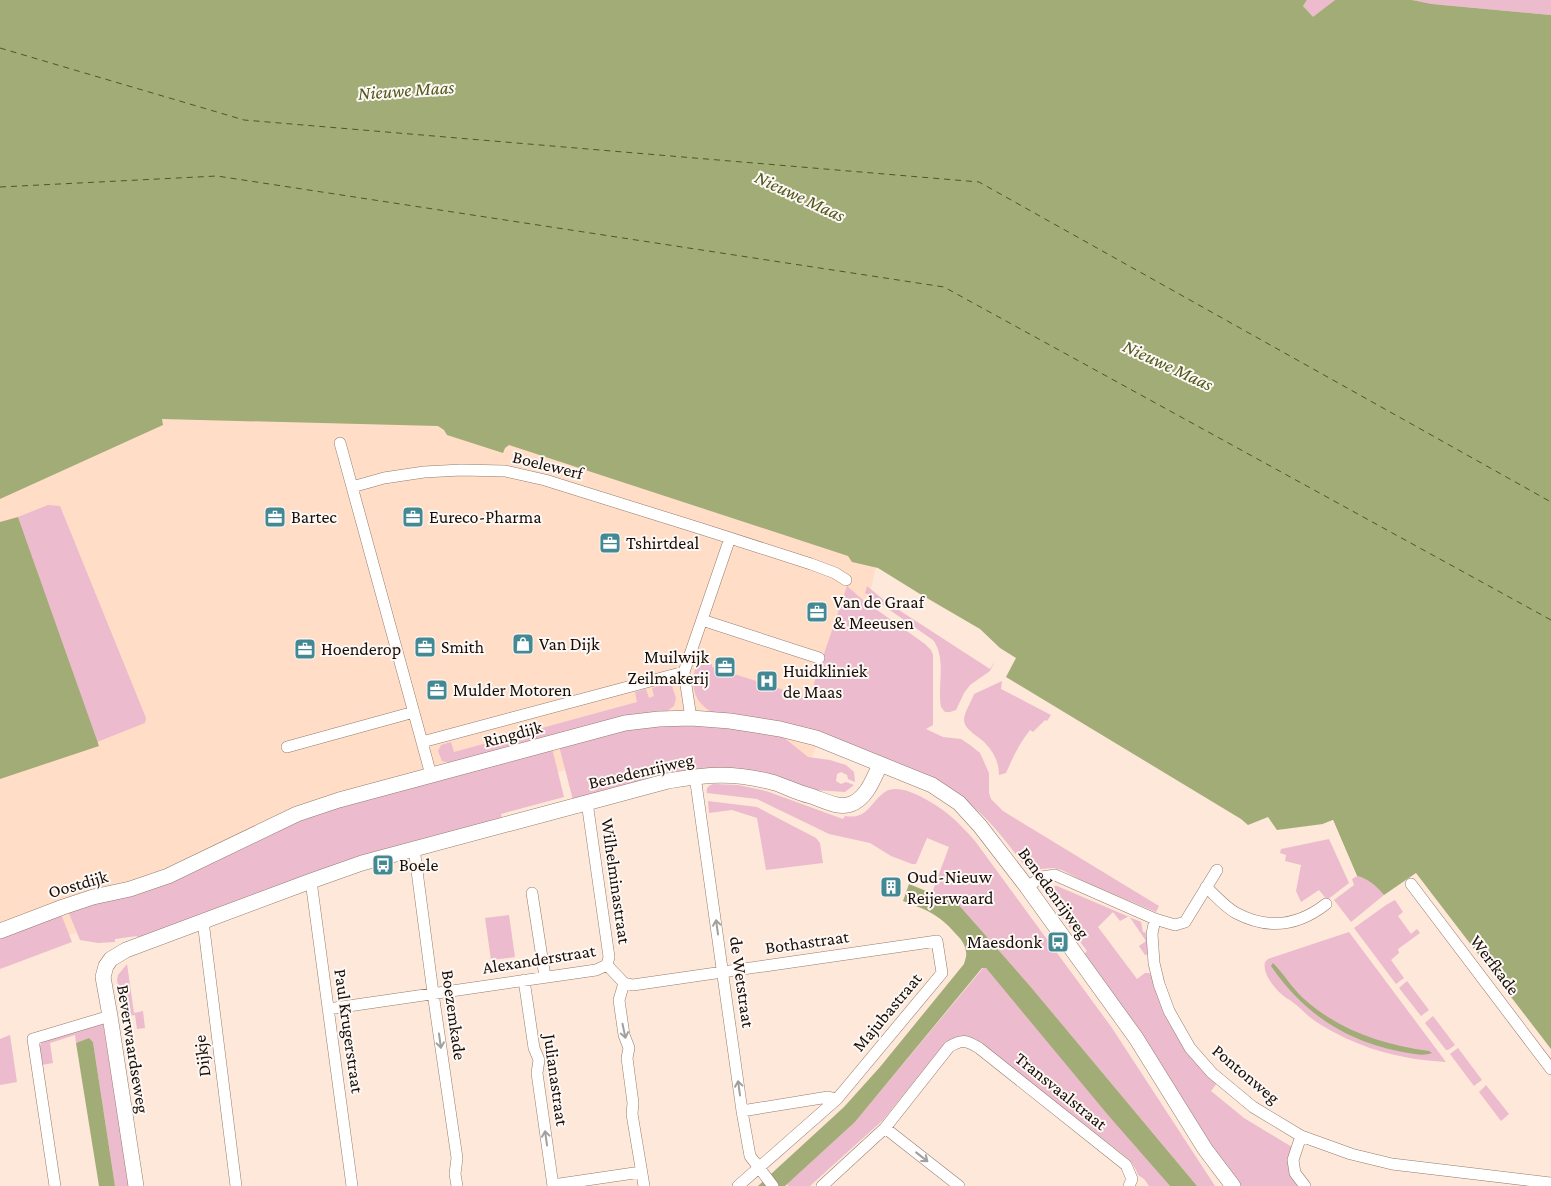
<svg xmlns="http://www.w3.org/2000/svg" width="1551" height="1186" font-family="'Crimson Pro',serif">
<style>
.built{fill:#ffddc7}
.green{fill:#ecbbcd}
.water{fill:#a1ac76}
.pier{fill:#fde8d9}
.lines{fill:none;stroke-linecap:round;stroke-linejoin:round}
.ferry{stroke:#4f591c;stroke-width:1;stroke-dasharray:6 5;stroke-linecap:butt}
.minor-casing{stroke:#947c6c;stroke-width:12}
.tertiary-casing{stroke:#947c6c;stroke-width:16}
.minor{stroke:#fff;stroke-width:11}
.tertiary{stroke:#fff;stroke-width:15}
.oneway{stroke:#a29f9c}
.labels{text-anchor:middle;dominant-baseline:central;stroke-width:4;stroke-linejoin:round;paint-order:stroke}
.street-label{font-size:18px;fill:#170e08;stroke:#fef8f5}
.poi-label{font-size:18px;fill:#170e08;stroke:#fef8f5;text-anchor:start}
.water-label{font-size:19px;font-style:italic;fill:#4f591c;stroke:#fef8f5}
</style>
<rect width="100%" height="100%" fill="#fde8d9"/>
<!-- built -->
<path class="built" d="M 442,404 L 879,550 L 872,585 L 808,769 L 600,758 L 0,958 L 0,472 L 164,411 Z"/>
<!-- green -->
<path class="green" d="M 1307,0 L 1335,0 L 1313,18 L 1303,6 Z
M 1412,0 L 1551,0 L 1551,15 L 1432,4 Z
M 48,505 L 60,506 L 146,718 L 145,723 L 97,742 L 18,517 Z
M 847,586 L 863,600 L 925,644 L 931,650 L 933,655 L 933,725 L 926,729 L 943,737 L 961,739 L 970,745 L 980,753 L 989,773 L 989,793 L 991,799 L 1003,811 L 1159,906 L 1156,912 L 1087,883 L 1062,870 L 1053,868 L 1041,869 L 1030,873 C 1000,833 979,803 933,780 L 713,713 C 690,700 691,682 697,660 L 712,664 L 712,667 L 809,698 Z
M 867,586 L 885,601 L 990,669 L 995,661 L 990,671 L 970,685 L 964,693 L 956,710 L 950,712 L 945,712 L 941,707 C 937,685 947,659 933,640 L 865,593 Z
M 1002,681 L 1001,689 L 1051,715 L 1047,721 L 1045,720 L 1033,732 L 1030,730 C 1019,744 1013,757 1006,773 L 999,775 C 999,763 994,752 985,743 C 980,737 964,730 964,720 C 964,713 971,702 974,694 Z
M 665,684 L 672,686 L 676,698 L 674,706 L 667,711 L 633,715 L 450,763 L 442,761 L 438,751 L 441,745 L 451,742 L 454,752 L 637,702 L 635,692 L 646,689 L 649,698 L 654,696 L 652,688 Z
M 691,724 L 734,727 L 782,736 L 808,757 L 830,760 L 846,765 L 854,772 L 855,782 L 848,779 L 847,775 L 841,772 L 837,774 L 836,781 L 841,784 L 846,782 L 854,785 L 845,792 L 815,790 L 758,772 L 573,800 L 559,746 L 627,729 Z
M 552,748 L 564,797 L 501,814 L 502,819 L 139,939 L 137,936 L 115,939 L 115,942 L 98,943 L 80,940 L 68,911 L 320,813 Z
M 713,784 L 738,785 L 766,791 L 843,819 L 845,816 C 868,820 870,802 885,792 C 901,781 935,804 948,814 C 958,822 967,832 975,841 L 1112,1028 L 1215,1186 L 1197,1186 L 1030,986 L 958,904 L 932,893 L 949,847 L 927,838 L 916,864 L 912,864 L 891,856 L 870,843 L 829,834 L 757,799 L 707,793 C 706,788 708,786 713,784 Z
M 708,801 L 757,807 L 816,838 L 820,843 L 823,863 L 766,870 L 757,818 L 732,810 L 709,813 Z
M 1329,839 L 1349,883 L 1327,900 L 1319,890 L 1301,902 L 1296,891 L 1301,865 L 1285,861 L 1286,855 L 1280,853 L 1281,849 Z
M 1357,876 C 1367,878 1379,887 1384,895 L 1351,922 L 1334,900 L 1354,885 L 1352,879 Z
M 1057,886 L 1141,922 L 1143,932 L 1147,933 L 1148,954 L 1145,955 L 1139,946 L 1146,941 L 1129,916 L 1120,921 L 1113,912 L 1098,927 L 1137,979 L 1145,973 L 1149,973 L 1151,975 L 1166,1017 L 1182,1045 L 1217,1083 L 1211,1091 L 1244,1118 L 1292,1147 L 1298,1186 L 1240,1186 L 1219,1157 L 1130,1017 L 1084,954 L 1087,951 L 1047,897 C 1043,889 1050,886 1057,886 Z
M 1395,900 L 1403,912 L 1398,916 L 1411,934 L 1417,929 L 1420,933 L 1398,949 L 1399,953 L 1391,960 L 1404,978 L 1396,984 L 1354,928 L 1386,905 Z
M 61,914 L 72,942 L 0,969 L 0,937 Z
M 509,915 L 515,957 L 491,960 L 485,918 Z
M 1349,932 L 1446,1062 C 1397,1059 1357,1048 1315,1021 C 1306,1015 1300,1007 1291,1001 C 1289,999 1287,999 1285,997 C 1275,990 1262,973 1265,962 L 1268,959 Z
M 127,964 L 134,1013 L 143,1011 L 145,1028 L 137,1029 L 135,1015 L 123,1017 L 117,980 L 118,975 Z
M 983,968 L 986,968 C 1048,1040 1107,1114 1170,1186 L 1149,1186 L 1144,1179 L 1138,1175 L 1136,1170 L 1130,1160 L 976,1039 C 963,1035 956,1036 945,1043 L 883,1120 L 810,1186 L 788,1186 L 787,1184 L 855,1122 Z
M 1407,981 L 1429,1010 L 1421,1016 L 1399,988 Z
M 1433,1016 L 1455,1045 L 1448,1050 L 1446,1050 L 1425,1023 Z
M 103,1023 L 129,1186 L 115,1186 L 93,1042 L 89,1038 L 76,1043 L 75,1035 L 50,1043 L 53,1063 L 42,1065 L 39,1048 L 42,1041 Z
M 10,1035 L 17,1082 L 0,1085 L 0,1039 Z
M 1458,1048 L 1482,1080 L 1475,1085 L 1474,1086 L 1450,1054 Z
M 1486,1085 L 1509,1114 L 1501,1121 L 1479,1092 Z"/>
<!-- water -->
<path class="water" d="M 0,0 L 1307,0 L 1303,6 L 1313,17 L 1335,0 L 1412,0 L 1432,4 L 1551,15 L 1551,1049 L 1416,873 L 1384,895 C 1378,887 1367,878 1357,876 L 1333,820 L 1323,824 L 1277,830 L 1268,817 L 1248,825 L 1241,819 L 1006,677 L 1016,658 L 1000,648 L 980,629 L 920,594 L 878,568 L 852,562 L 848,556 L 509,445 L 505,448 L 503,453 L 447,435 L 444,430 L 438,426 L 162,419 L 163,425 L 0,499 Z
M 18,517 L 99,746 L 0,779 L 0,522 Z
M 909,884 L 958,904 L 1030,986 L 1197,1186 L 1170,1186 L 1108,1115 L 986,968 L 982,968 L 855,1122 L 785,1186 L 758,1186 L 844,1107 L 880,1067 L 964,964 C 965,960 967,956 966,952 C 965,943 960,938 954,932 C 939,914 924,909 903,901 Z
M 1273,963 C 1284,974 1292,988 1303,998 C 1338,1030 1383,1045 1429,1051 L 1432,1053 C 1422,1057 1409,1053 1398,1051 C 1343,1040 1302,1011 1271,966 Z
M 89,1038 L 93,1042 L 115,1186 L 99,1186 L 76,1043 Z"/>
<!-- pier -->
<path class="pier" d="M 1333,820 L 1357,876 L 1355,877 L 1331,823 L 1324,827 L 1323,824 Z"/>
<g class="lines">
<!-- ferry -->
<path class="ferry" d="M 0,48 L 244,120 L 979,182 L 1551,502
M 0,187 L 217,176 L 944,287 L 1551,620"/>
<!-- minor casing -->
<g class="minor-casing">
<path id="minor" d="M 340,443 L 431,775
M 352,487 L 384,478 L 424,472 L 461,470 L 505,471 L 545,480 L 702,529 L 811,564 L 835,573 L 846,580
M 702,620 L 819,658
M 691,718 L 684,672 L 730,538
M 422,742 L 684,672
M 287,747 L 414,712
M 695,776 L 742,1111 L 750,1156 L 773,1186
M 587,802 L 609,957 L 607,965
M 414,848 L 433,993 L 457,1158 L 455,1174 L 457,1186
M 311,881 L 352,1186
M 1411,884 L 1551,1069
M 1027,887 L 1042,877 L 1055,875 L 1155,919 L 1175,925 L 1185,922 L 1217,870
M 1206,887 C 1215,895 1225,907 1236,913 C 1268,930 1298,926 1326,904
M 532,893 L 545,977
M 1155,919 L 1152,934 L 1154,963 L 1159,984 L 1169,1011 L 1190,1048 L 1212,1073 L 1253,1107 L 1301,1136 L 1351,1154 L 1392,1164 L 1551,1183
M 203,921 L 236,1186
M 607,965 L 624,983
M 524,980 L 534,1048 L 539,1060 L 537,1073 L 553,1186
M 624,983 L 633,985 L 937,941 L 942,973 L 837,1099 L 738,1186
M 624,983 L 619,1000 L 624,1035 L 629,1048 L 627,1058 L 633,1103 L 632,1114 L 644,1186
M 328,1009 L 596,970 L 607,965
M 742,1111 L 828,1097 L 837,1099
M 885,1128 L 959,1186
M 1301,1136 L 1293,1160 L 1295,1173 L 1305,1186
M 553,1185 L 641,1172
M 55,1186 L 33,1039 L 110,1016
M 822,1186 L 885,1128 L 949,1047 C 962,1039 966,1040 979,1048 L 1126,1165 L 1132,1179 L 1129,1186"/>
</g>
<!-- tertiary casing -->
<g class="tertiary-casing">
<path id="tertiary" d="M 0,931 L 63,907 L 93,897 L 130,889 L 168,876 L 297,814 L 339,800 L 625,723 L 659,719 L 691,718 L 730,721 L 780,729 L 816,738 L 932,785 L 959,803 L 980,826 L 1027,887 L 1136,1038 L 1205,1149 L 1233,1186
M 136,1186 L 110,1016 L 103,977 L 106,966 L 111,959 L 126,950 L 311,881 L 362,863 L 668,781 C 707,774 736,772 775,783 C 787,787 798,793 811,796 C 823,800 839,809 851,804 C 867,798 873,779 880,765"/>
</g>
<!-- minor -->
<use href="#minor" class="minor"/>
<!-- tertiary -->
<use href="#tertiary" class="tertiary"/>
</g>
<!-- one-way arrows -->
<defs><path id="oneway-shaft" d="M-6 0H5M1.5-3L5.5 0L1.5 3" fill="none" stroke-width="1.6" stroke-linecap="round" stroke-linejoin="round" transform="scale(1.25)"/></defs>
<g class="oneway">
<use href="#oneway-shaft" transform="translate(717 927) rotate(-98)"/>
<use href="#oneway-shaft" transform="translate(624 1031) rotate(78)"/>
<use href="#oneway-shaft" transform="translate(440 1041) rotate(82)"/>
<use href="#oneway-shaft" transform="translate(739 1088) rotate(-98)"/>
<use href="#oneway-shaft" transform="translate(546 1138) rotate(-98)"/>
<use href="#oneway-shaft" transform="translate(922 1157) rotate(38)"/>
</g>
<!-- icons -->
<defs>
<g id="office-square" transform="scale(1.125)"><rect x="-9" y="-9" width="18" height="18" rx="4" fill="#438994" stroke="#fef8f5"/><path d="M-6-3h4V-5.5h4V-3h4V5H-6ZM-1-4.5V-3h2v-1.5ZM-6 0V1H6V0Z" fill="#fff"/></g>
<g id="shop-square" transform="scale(1.125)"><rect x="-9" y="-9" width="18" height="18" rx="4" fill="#438994" stroke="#fef8f5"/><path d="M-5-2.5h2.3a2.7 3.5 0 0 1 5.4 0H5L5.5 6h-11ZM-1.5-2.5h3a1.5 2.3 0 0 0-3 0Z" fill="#fff"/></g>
<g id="hospital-square" transform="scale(1.125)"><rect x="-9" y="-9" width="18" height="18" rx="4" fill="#438994" stroke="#fef8f5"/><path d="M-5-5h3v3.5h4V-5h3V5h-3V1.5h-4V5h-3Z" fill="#fff"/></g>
<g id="bus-square" transform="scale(1.125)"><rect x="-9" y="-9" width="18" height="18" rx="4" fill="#438994" stroke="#fef8f5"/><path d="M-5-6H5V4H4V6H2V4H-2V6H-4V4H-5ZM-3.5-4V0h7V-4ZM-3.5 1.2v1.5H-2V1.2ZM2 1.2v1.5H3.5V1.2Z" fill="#fff"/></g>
<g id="building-square" transform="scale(1.125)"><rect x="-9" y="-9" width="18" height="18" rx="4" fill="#438994" stroke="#fef8f5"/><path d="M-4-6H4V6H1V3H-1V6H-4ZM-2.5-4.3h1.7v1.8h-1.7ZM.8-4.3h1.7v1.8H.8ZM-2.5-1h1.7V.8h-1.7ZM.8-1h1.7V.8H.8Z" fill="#fff"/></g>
</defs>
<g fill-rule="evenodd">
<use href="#office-square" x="275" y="517"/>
<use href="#office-square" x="413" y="517"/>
<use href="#office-square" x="610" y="543"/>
<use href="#office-square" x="817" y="612"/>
<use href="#shop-square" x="523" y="644"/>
<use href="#office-square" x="425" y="647"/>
<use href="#office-square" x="305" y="649"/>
<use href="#office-square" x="725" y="667"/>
<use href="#hospital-square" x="767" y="681"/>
<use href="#office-square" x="437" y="690"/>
<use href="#bus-square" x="383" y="865"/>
<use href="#building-square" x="891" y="887"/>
<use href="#bus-square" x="1058" y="942"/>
</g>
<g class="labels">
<!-- street labels -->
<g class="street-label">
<text transform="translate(548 465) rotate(14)">Boelewerf</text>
<text transform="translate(513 734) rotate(-15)">Ringdijk</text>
<text transform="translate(641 771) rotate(-13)">Benedenrijweg</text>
<text transform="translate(616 881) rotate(82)">Wilhelminastraat</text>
<text transform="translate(78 884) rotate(-16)">Oostdijk</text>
<text transform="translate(1054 893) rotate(54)">Benedenrijweg</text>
<text transform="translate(807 942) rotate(-8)">Bothastraat</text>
<text transform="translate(539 959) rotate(-9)">Alexanderstraat</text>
<text transform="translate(1495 965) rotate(53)">Werfkade</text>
<text transform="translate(742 982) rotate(82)">de Wetstraat</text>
<text transform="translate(887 1012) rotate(-50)">Majubastraat</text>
<text transform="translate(454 1015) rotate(82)">Boezemkade</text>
<text transform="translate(349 1031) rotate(82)">Paul Krugerstraat</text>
<text transform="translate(133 1049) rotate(81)">Beverwaardseweg</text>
<text transform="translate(202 1056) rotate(-97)">Dijkje</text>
<text transform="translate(1246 1074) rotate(40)">Pontonweg</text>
<text transform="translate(556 1080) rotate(82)">Julianastraat</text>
<text transform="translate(1061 1091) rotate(39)">Transvaalstraat</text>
</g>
<!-- poi labels -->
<g class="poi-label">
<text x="291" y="517">Bartec</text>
<text x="429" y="517">Eureco-Pharma</text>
<text x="626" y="543">Tshirtdeal</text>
<text x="833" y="602">Van de Graaf<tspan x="833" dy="21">&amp; Meeusen</tspan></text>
<text x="539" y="644">Van Dijk</text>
<text x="441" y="647">Smith</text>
<text x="321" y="649">Hoenderop</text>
<text x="709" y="657" text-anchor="end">Muilwijk<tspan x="709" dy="21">Zeilmakerij</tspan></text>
<text x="783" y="671">Huidkliniek<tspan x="783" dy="21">de Maas</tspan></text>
<text x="453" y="690">Mulder Motoren</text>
<text x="399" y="865">Boele</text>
<text x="907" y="877">Oud-Nieuw<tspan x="907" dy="21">Reijerwaard</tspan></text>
<text x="1042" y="942" text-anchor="end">Maesdonk</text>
</g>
<!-- water labels -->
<g class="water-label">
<text transform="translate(406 90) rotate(-4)">Nieuwe Maas</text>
<text transform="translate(800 196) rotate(25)">Nieuwe Maas</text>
<text transform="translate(1168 365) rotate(25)">Nieuwe Maas</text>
</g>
</g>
</svg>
